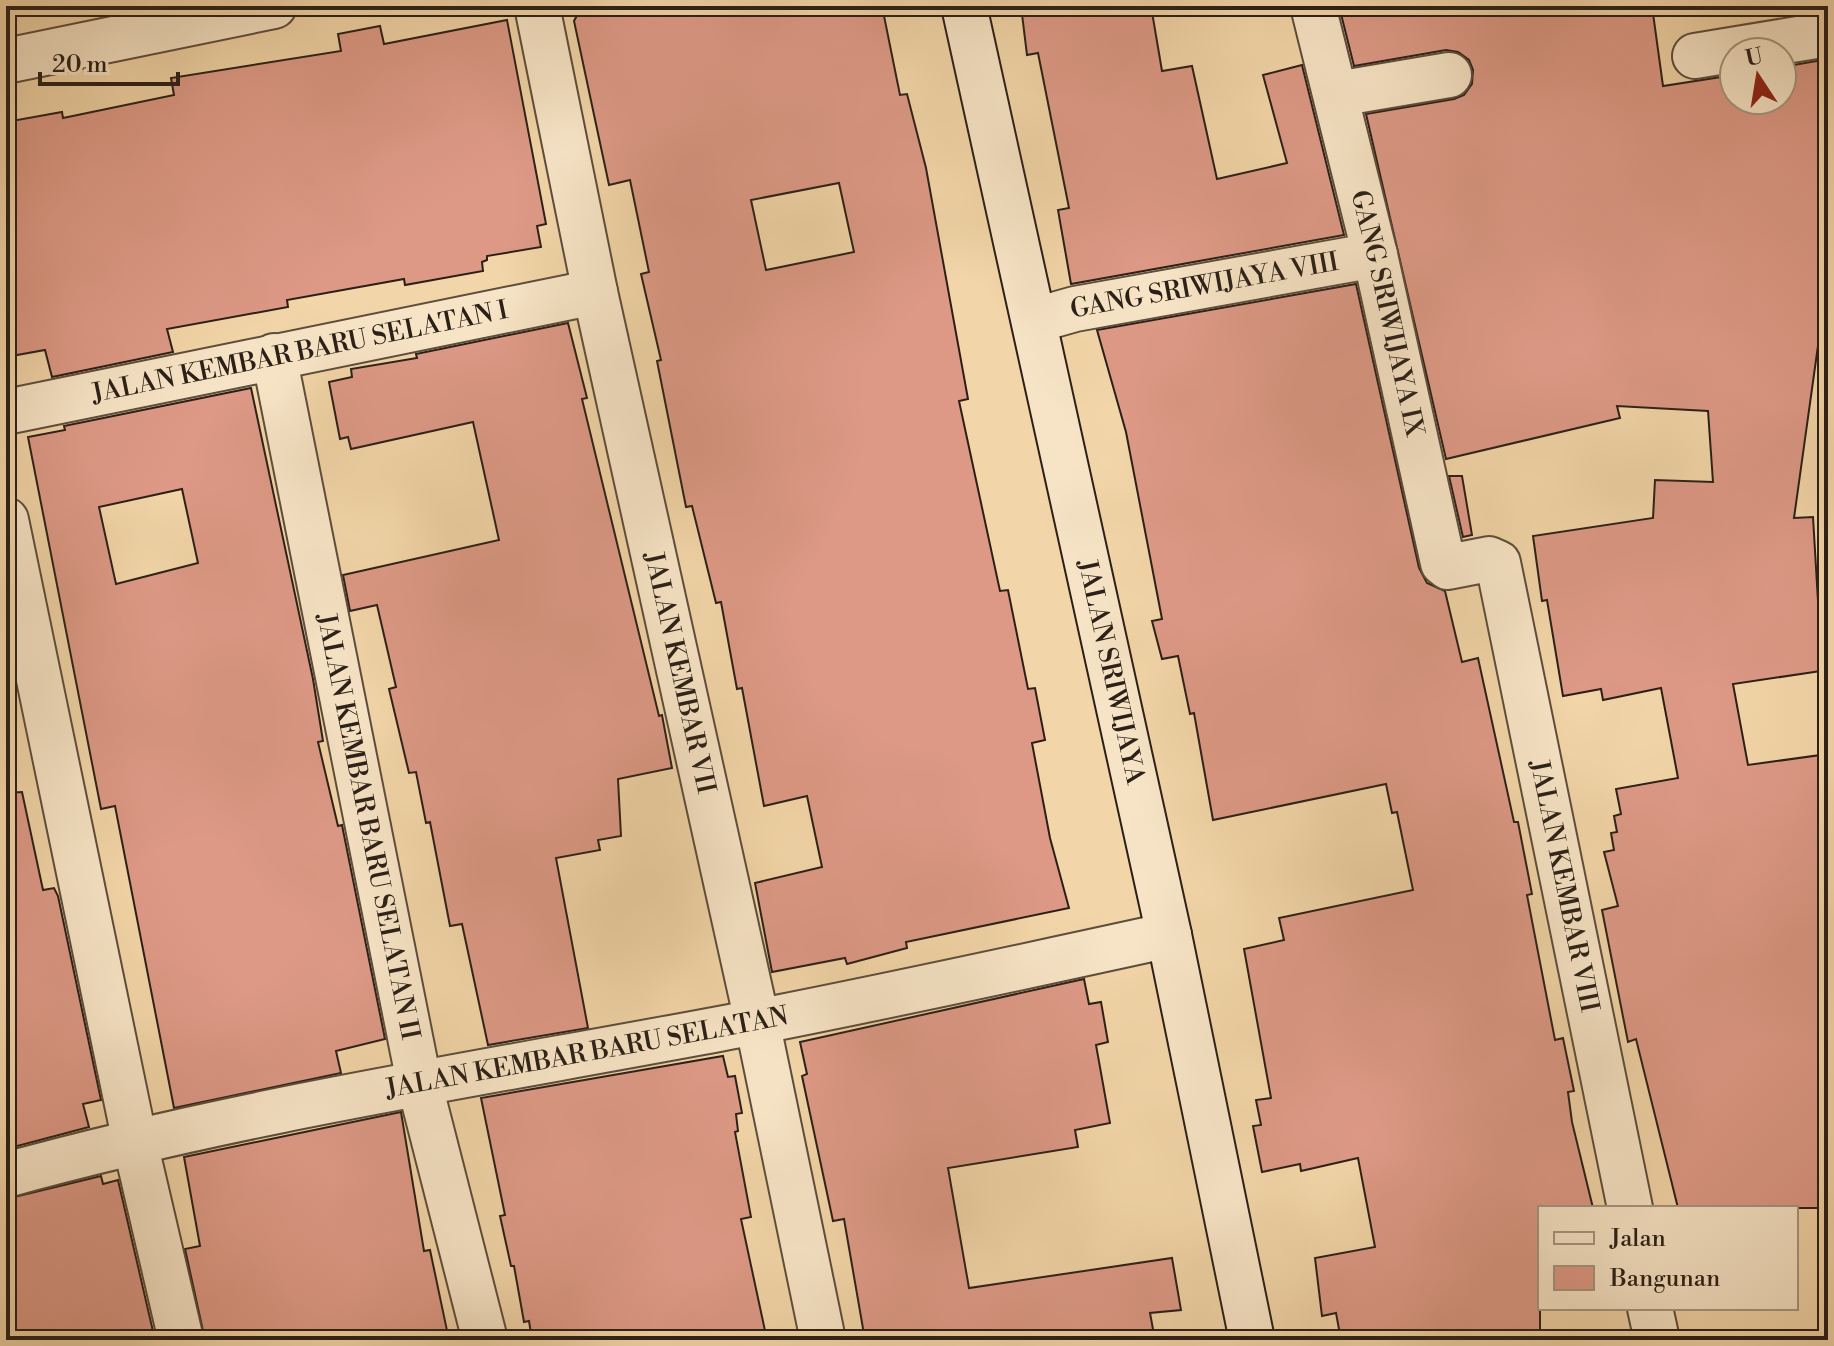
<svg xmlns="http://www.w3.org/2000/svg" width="1834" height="1346" font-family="'Libre Bodoni',serif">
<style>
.building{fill:#dd9986;stroke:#2b2018;stroke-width:2;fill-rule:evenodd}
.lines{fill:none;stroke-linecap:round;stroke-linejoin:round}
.street-casing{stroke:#5d4d3c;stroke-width:48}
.secondary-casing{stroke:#2b2018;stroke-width:48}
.street{stroke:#f7e4c6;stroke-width:44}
.secondary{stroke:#f7e4c6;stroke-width:44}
.labels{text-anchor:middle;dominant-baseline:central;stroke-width:7;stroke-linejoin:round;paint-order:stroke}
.street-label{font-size:26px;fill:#2b2018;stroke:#f7e4c6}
</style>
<rect width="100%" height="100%" fill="#f2d5a8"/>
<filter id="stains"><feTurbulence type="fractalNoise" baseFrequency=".0025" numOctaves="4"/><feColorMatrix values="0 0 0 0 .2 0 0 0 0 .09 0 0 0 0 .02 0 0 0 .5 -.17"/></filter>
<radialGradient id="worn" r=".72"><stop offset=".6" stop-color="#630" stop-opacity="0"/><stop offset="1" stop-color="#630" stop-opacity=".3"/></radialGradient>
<!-- building -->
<path class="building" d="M 582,6 L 882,6 L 900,95 L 907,94 L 926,168 L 968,399 L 959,401 L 1000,591 L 1008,590 L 1028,689 L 1035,688 L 1045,740 L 1032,743 L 1050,838 L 1069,908 L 906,942 L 907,948 L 847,964 L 845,958 L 772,972 L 755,883 L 822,867 L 807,796 L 764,806 L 742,688 L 737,689 L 721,602 L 716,603 L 692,506 L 686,507 L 657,361 L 661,360 L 641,274 L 649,272 L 630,180 L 609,185 L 574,21 ZM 839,183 L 854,252 L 766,270 L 751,200 Z
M 1021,6 L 1151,6 L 1162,71 L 1192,66 L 1217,179 L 1287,163 L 1263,75 L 1302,65 L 1344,235 L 1071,284 L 1058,210 L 1069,208 L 1038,53 L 1027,55 Z
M 1339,6 L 1652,6 L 1663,86 L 1734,75 L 1734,100 L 1782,100 L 1782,67 L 1828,59 L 1828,274 L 1794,518 L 1813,517 L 1819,618 L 1828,617 L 1828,670 L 1733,684 L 1748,765 L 1828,754 L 1828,1208 L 1678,1208 L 1636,1039 L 1628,1042 L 1602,910 L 1618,906 L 1604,852 L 1614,850 L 1611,833 L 1617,832 L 1614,816 L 1621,814 L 1616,789 L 1678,778 L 1661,688 L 1603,700 L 1601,689 L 1563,696 L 1547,600 L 1542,601 L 1533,536 L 1653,518 L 1655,480 L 1713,482 L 1708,411 L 1617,406 L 1620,418 L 1446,459 L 1366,114 L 1454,99 L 1464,95 L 1472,84 L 1473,70 L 1469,60 L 1458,52 L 1446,50 L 1354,66 Z
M 507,20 L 546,224 L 537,226 L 541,247 L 487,256 L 487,260 L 482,262 L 483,271 L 405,285 L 404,279 L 287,300 L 288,307 L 167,329 L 173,352 L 52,377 L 45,350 L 6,357 L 6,122 L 62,112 L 63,118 L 174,95 L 171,78 L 341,51 L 338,34 L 380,26 L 384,44 Z
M 1356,284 L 1419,568 L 1427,583 L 1445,591 L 1462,662 L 1478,658 L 1514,822 L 1518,822 L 1532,894 L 1527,895 L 1555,1040 L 1563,1038 L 1574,1091 L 1568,1092 L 1572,1122 L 1593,1208 L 1540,1208 L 1540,1340 L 1341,1340 L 1336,1313 L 1322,1316 L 1315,1258 L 1375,1247 L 1358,1158 L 1301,1171 L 1300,1164 L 1262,1172 L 1253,1126 L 1261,1125 L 1256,1100 L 1271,1098 L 1244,949 L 1284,940 L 1279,918 L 1413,890 L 1397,812 L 1392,813 L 1386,784 L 1213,820 L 1194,713 L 1190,714 L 1178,656 L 1162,659 L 1152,621 L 1162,619 L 1126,432 L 1097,330 Z
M 568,323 L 587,398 L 582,399 L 659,716 L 662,715 L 672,768 L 618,779 L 621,836 L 598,840 L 600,850 L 556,858 L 588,1028 L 488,1045 L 462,924 L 450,926 L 430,822 L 426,823 L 416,772 L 409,773 L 389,689 L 396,687 L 377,605 L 350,611 L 343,575 L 499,540 L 473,422 L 351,449 L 348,437 L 340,439 L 329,382 L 352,377 L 351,369 L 417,358 L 416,354 Z
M 251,388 L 313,679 L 323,741 L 318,742 L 338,826 L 342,825 L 385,1039 L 336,1051 L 341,1073 L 174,1108 L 115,806 L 101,809 L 28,437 L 65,430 L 64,426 ZM 182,489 L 198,563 L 116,584 L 99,507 Z
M 1449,476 L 1462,476 L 1472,535 L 1463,537 Z
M 22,792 L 43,890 L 54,888 L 58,896 L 101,1100 L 83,1104 L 89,1127 L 6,1149 L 6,793 Z
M 1084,979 L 1089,1004 L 1101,1002 L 1108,1042 L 1096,1045 L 1110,1123 L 1075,1130 L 1078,1147 L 948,1168 L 969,1288 L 1172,1258 L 1181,1310 L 1150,1313 L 1155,1340 L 865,1340 L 844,1219 L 833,1221 L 802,1076 L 807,1074 L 800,1042 Z
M 723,1056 L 728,1077 L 735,1076 L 742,1113 L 736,1114 L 738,1131 L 735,1132 L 751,1217 L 741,1219 L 767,1340 L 532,1340 L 529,1321 L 524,1322 L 514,1266 L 511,1266 L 500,1216 L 505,1215 L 481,1098 Z
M 401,1112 L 424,1251 L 430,1250 L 449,1340 L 205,1340 L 185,1249 L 200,1246 L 184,1157 Z
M 101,1176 L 103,1184 L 118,1180 L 155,1340 L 6,1340 L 6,1199 Z"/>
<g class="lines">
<!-- street casing -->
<g class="street-casing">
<g id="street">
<path id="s1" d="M 537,6 L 595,292 L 757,1021 L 823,1340"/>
<path id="s2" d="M 1313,6 L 1375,255 L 1443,563 L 1448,567 L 1489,559 L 1498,563 L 1630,1208"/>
<path d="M 1695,56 L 1828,34"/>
<path d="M 6,61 L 274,6"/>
<path d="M 1337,94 L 1449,75"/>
<path id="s3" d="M 1036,320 L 1075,309 L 1375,255"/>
<path id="s4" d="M 274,356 L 419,1082 L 485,1340"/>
<path id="s5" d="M 6,412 L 595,292"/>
<path d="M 6,520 L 136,1147 L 181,1340"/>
<path id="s6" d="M 6,1175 C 252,1107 505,1070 756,1022 C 894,995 1032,965 1169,935"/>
<path d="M 1650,1308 L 1657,1340"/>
</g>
</g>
<!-- secondary casing -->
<g class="secondary-casing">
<g id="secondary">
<path id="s7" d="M 964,6 L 1169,935 L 1252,1340"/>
</g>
</g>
<!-- street -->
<use href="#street" class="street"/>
<!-- secondary -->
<use href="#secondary" class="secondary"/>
</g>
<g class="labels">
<!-- street labels -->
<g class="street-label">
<text stroke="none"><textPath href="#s3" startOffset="172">GANG SRIWIJAYA VIII</textPath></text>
<text stroke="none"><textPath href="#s2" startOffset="316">GANG SRIWIJAYA IX</textPath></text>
<text stroke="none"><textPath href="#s5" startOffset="300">JALAN KEMBAR BARU SELATAN I</textPath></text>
<text stroke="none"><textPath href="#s7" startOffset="682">JALAN SRIWIJAYA</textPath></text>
<text stroke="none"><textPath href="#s1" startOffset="682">JALAN KEMBAR VII</textPath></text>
<text stroke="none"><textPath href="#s4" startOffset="480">JALAN KEMBAR BARU SELATAN II</textPath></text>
<text stroke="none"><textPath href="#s2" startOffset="960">JALAN KEMBAR VIII</textPath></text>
<text stroke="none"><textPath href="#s6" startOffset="594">JALAN KEMBAR BARU SELATAN</textPath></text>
</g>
</g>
<!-- margin -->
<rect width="1834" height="1346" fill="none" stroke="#f2d5a8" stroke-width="32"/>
<rect x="8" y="8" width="1818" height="1330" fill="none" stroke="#2b2018" stroke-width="4"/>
<rect x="16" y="16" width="1802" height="1314" fill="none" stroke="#2b2018" stroke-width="2"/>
<!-- legend -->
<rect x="1538" y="1206" width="260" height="104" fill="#f7e4c6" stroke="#a59680" stroke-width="2"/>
<rect x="1554" y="1232" width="40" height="12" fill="#f7e4c6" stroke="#a59680" stroke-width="2"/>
<text x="1610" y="1246" font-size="24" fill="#2b2018">Jalan</text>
<rect x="1554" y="1266" width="40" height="24" fill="#dd9986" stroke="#a59680" stroke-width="2"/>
<text x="1610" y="1286" font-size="24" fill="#2b2018">Bangunan</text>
<!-- north arrow -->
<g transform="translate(1758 76) rotate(348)"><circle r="38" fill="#f7e4c6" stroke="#a59680" stroke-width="2"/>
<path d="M0-6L14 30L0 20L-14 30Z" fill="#8f2418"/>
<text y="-12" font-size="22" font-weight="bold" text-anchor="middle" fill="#2b2018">U</text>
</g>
<!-- scale -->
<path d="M40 72v12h138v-12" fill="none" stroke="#2b2018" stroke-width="4"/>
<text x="52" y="72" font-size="24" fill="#2b2018" stroke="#f7e4c6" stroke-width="6" paint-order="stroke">20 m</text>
<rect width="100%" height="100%" filter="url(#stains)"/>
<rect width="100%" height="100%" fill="url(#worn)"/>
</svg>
